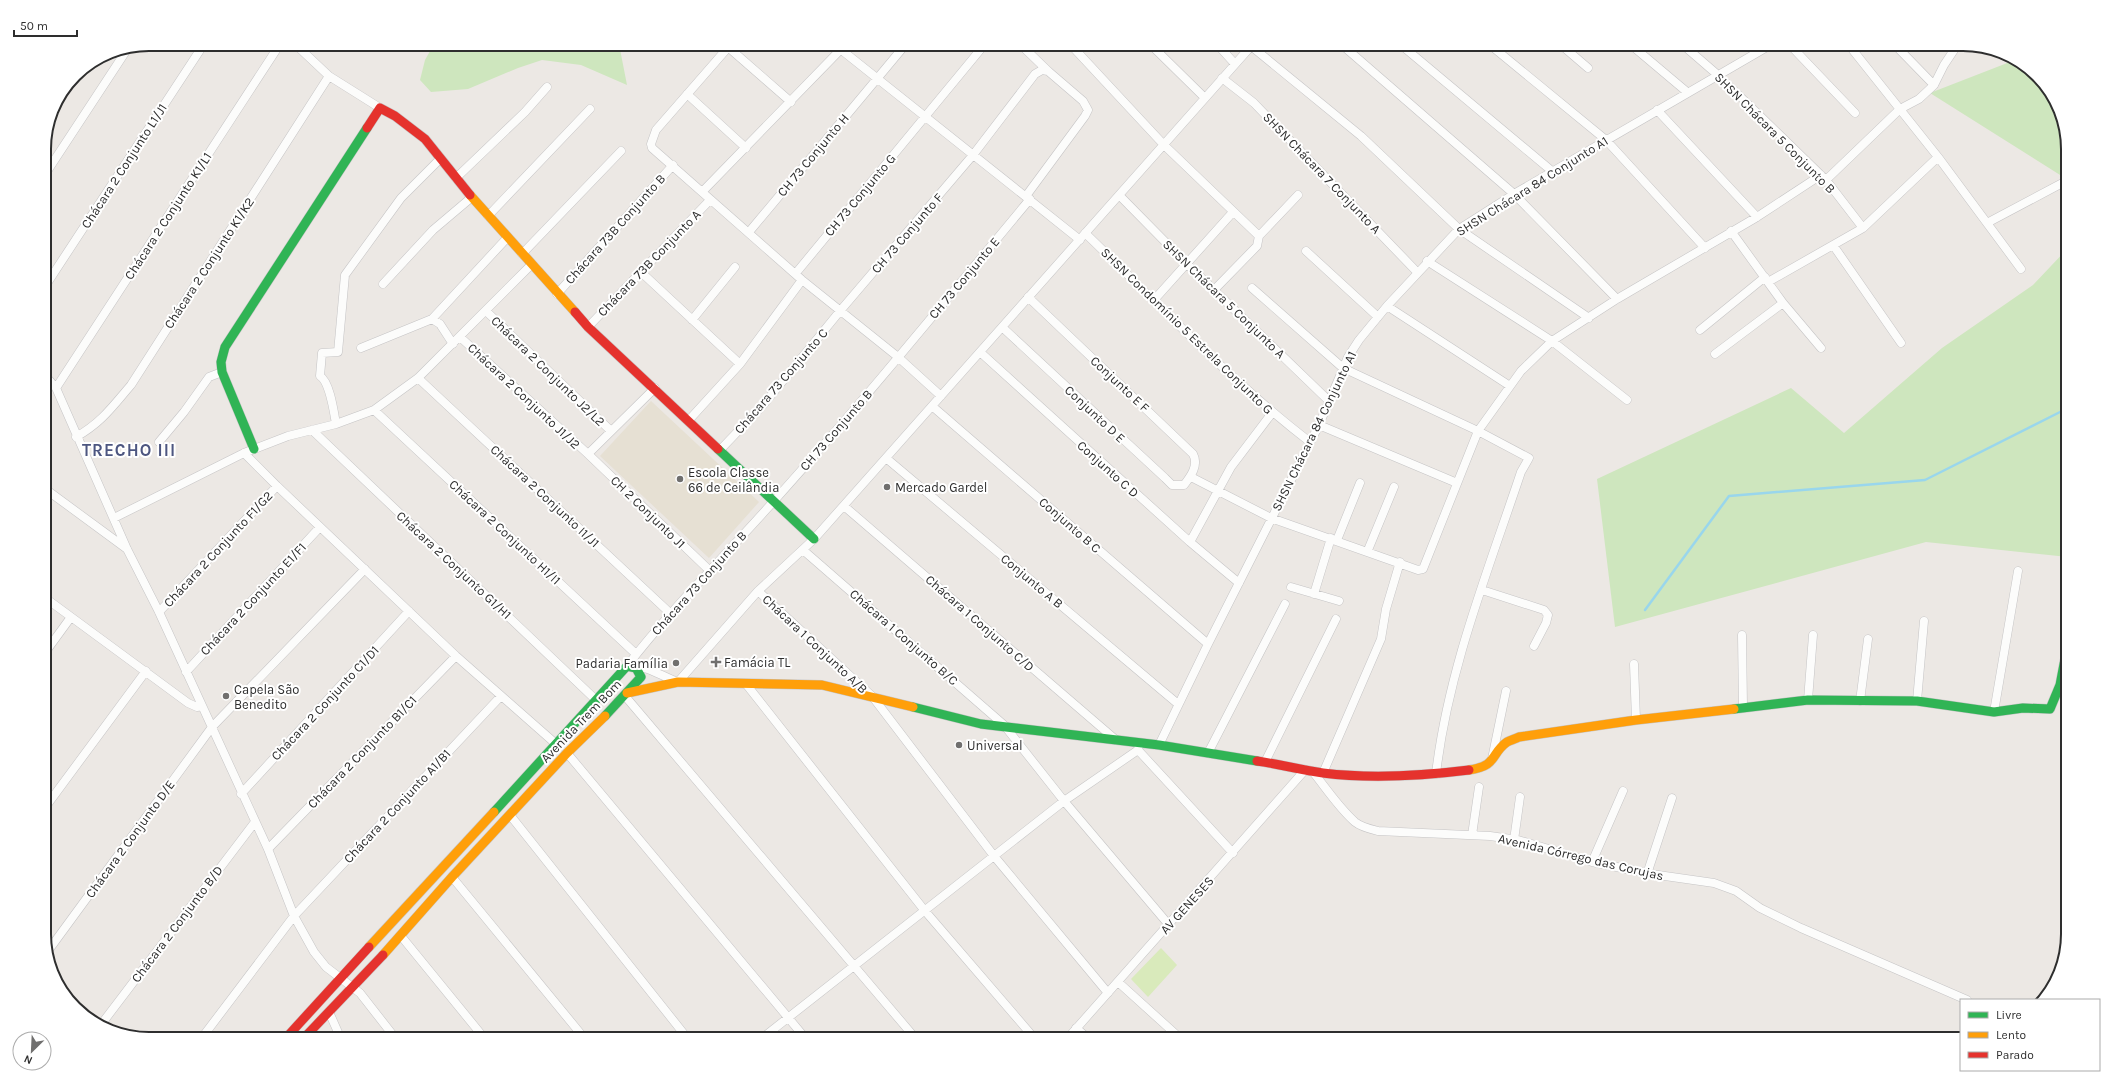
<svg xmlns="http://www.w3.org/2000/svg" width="2112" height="1083" font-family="Karla,sans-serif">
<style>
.education{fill:#e6e0d3}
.green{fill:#cee6be}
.pitch{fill:#d9eabb}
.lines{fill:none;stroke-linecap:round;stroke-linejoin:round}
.stream{stroke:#99d6ec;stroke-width:2.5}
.street-casing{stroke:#c5c4c5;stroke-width:9}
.fast-casing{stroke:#c5c4c5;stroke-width:10}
.slow-casing{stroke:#c5c4c5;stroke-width:10}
.jam-casing{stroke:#c5c4c5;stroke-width:10}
.street{stroke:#fcfcfb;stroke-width:8}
.fast{stroke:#30b455;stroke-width:9}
.slow{stroke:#ff9f0a;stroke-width:9}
.jam{stroke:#e5322d;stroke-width:9}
.poi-dot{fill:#706f6e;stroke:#fff;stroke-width:1.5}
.labels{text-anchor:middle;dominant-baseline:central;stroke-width:4;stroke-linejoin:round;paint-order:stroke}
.street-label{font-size:13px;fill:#2e2e2e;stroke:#fff}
.poi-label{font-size:13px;fill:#2e2e2e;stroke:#fff;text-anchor:start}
.district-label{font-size:17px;font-weight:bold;letter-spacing:1px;fill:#4d5680;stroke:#fff}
.rim{fill:none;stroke:#2e2e2e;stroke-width:2}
</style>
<rect width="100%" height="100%" fill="#ece8e4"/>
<!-- education -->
<path class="education" d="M 651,401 L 759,502 L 709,558 L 600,456 Z"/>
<!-- green -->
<path class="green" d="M 434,44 L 619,44 L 627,85 L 581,65 L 542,60 L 518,68 L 468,89 L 431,92 L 420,80 L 425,60 Z
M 2015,60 L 2050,91 L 2068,142 L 2068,180 L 1930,93 Z
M 2068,248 L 2068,557 L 1926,542 L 1615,627 L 1597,479 L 1791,388 L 1844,433 L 1942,348 L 2033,285 Z"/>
<!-- pitch -->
<path class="pitch" d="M 1161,948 L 1177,965 L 1148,997 L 1131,979 Z"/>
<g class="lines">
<!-- stream -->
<path class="stream" d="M 1645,610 L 1729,496 L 1925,480 L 2068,408"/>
<!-- street casing -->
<g class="street-casing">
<path id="street" d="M 295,44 L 329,76 L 380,108
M 731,44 L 656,130 L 651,144 L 652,148 L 802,280 L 898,357 L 941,396
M 834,44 L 1080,240
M 1020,44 L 1048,71 L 1083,101 L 1088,110 L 1085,116 L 1026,196
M 1070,44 L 1164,145 L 1259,236 L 1257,246 L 1214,290
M 1150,44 L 1205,98
M 1217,44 L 1235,64
M 1341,44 L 1514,194 L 1617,299
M 1400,44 L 1553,172
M 1489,44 L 1606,140 L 1705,248
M 1560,44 L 1588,68
M 1630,44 L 1687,92
M 1682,44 L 1719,76 L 1826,180 L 1863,228
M 1789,44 L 1855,113
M 1848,44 L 1938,157 L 2021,269
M 1894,44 L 1934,85
M 1251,46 L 1361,136 L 1459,229 L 1589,318
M 728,47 L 791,102
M 1222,78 L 1254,103 L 1417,272
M 687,94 L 746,148
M 1657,110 L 1757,217
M 44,176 L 128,48
M 456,178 L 525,112 L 547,87
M 1826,180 L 1900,109 L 1919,99 L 1934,85 L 1944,65 L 1958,44
M 702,192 L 846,44
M 1119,195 L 1187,264 L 1329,401
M 488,216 L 590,109
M 1987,223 L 2068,180
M 1731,231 L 1783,303 L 1821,348
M 749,232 L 906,44
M 1085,233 C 1159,304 1229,380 1310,442
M 1259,236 L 1298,195
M 1833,245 L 1901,343
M 1306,251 L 1378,317
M 522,254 L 621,151
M 1427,261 L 1552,341 L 1627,400
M 642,273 L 740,364
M 796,273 L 985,44
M 1768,282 L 1863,228 L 1938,157
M 383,284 L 433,230 L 472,197
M 44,288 L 204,44
M 1252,288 L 1343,368 L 1478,431 L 1529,458 L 1521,472 C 1488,571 1448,670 1436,774
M 557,294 L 673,165
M 1154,300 L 1233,212
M 1387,306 L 1510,386
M 486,311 L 611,431
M 432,319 L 507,238
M 692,320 L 735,267
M 588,327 L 710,200
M 1002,327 L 1165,478 L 1172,485 L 1184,485 C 1191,476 1199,465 1193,454 L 1028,297
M 1700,330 L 1765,277
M 460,337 L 588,454 L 709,570
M 361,348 L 432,319 L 440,324 L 453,344
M 980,352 L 1190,542 L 1239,583
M 1715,354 L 1783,303
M 44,374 L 56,388 L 127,549 L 159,612 L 268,849 L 294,916 L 314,952 L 326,967 L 360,993 L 396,1039
M 418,378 L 671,614
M 56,388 L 280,44
M 932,406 L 1208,644
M 374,410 L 636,654
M 689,420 L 740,364 L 802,280
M 336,424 C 334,413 330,382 320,376 L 322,353 L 338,352 L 345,275 L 401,198 L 440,159
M 1319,425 L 1457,483
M 312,430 L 596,700
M 76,437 C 102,422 112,407 131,385 L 329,76
M 159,442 L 184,412 L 209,377 L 222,372
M 720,450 L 764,404 L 840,311 L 973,155 L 1035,74 L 1042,70 L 1048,71
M 244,453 L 277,486 L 456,656 L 556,744
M 588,454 L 655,388
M 886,458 L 1178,704
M 1191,477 L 1271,518 L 1418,570 L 1423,569 L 1478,431 L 1521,371 L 1552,341 L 1617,299 L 1757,217 L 1821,175
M 44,488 L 127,549
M 844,506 L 1116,740
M 114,518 L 244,453 L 288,436 L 336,424 L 374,410 L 418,378 L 531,265
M 1337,540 L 1360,483
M 1190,542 L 1231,467 L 1272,413
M 803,550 L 1004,725 L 1064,801 L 1169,925
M 1368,550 L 1394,487
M 1291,587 L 1339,601
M 1482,590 L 1544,610 L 1548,615 L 1546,623 L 1534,646
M 758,591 L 872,696 L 994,856 L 1108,993
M 1314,594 L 1331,538
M 44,597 L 188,703 L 197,707 L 202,706
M 159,612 L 277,486
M 1742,635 L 1743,707
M 44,654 L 71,617
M 1634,664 L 1636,720
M 627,666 C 672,608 725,556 773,502 C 862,403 946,300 1030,199
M 632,666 C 648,666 663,677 678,682 L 758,591 L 814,539 L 1253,44
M 186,672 L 320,527
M 746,684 L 925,911 L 1035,1039
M 625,696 L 916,1039
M 1808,700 L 1813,635
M 1860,701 L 1868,639
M 1917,701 L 1924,621
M 1994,712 L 2018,571
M 1139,745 L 1138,750 L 1233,853
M 1159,745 L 1208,644 L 1319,425 L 1348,357 L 1359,340 L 1387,306 L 1459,229 L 1514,194 L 1772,44
M 567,753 L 806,1039
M 1208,753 L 1285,604
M 1492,759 L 1506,691
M 1265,762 L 1336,619
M 1313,772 C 1326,788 1339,808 1355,822 C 1361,827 1370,829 1378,831 L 1490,836 L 1518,840 L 1592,862 L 1651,874 L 1714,883 L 1736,891 L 1760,908 L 1801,928 L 1967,1000
M 1323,773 L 1381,639 L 1386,609 L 1400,562
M 241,794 L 409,611
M 44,809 L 146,671
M 510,815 L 688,1039
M 1472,835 L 1479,787
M 1514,840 L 1520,797
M 268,849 L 456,656
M 1592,862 L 1623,791
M 1647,874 L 1672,798
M 452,877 L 585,1039
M 401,936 L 485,1039
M 48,951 L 212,727 L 365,569
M 1118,982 L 1181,1039
M 329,1012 L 341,1039
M 100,1026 L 255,822
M 1076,1028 L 1089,1039
M 201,1039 L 294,916 L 501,696
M 761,1039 L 1064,801 L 1138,750
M 1067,1039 L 1305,770"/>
</g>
<!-- fast casing -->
<g class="fast-casing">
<path id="fast" d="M 254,449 L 222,372 L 221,362 L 225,347 L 367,128
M 718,449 L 814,539
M 913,707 L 981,724 L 1159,745 L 1257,761
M 1734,709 L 1808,700 L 1917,701 L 1994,712 L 2023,708 L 2050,709 L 2060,685 L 2068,643
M 494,812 L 627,666 L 636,668 L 641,677 L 605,716"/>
</g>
<!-- slow casing -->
<g class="slow-casing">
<path id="slow" d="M 470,195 L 575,312
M 627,693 L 678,682 L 822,685 L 913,707
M 1469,770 C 1498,766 1490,754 1507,742 C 1511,740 1515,739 1519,737 L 1636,720 L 1734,709
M 369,947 L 494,812
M 383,955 L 452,877 L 567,753 L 605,716"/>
</g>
<!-- jam casing -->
<g class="jam-casing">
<path id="jam" d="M 367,128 L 380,108 L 395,116 L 425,139 L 470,195
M 575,312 L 588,327 L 718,449
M 1257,761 C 1279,764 1301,770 1323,773 C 1371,779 1421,776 1469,770
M 285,1039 L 369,947
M 303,1039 L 383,955"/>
</g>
<!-- street -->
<use href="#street" class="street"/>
<!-- fast -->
<use href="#fast" class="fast"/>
<!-- slow -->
<use href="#slow" class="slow"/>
<!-- jam -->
<use href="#jam" class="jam"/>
</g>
<!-- markers -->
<g class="poi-dot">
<circle cx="680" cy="479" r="4"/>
<circle cx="887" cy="487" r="4"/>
<path d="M714 656h4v4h4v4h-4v4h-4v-4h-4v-4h4z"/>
<circle cx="676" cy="663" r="4"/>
<circle cx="226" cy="696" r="4"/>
<circle cx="959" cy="745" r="4"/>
</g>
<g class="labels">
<!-- street labels -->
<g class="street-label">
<text transform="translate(1775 133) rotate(45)">SHSN Chácara 5 Conjunto B</text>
<text transform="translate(813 155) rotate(-50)">CH 73 Conjunto H</text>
<text transform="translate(124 166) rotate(-57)">Chácara 2 Conjunto L1/J1</text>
<text transform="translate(1322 173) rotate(46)">SHSN Chácara 7 Conjunto A</text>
<text transform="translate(1532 186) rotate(-32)">SHSN Chácara 84 Conjunto A1</text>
<text transform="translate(860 195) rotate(-50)">CH 73 Conjunto G</text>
<text transform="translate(168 216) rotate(-57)">Chácara 2 Conjunto K1/L1</text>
<text transform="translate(615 229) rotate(-48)">Chácara 73B Conjunto B</text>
<text transform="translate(907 233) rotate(-49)">CH 73 Conjunto F</text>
<text transform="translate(209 263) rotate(-57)">Chácara 2 Conjunto K1/K2</text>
<text transform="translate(649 263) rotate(-46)">Chácara 73B Conjunto A</text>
<text transform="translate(964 278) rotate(-50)">CH 73 Conjunto E</text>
<text transform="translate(1224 299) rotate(44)">SHSN Chácara 5 Conjunto A</text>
<text transform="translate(1187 331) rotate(44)">SHSN Condomínio 5 Estrela Conjunto G</text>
<text transform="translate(548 371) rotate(44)">Chácara 2 Conjunto J2/L2</text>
<text transform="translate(781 381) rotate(-49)">Chácara 73 Conjunto C</text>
<text transform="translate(1120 384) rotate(43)">Conjunto E F</text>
<text transform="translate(524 396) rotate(43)">Chácara 2 Conjunto J1/J2</text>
<text transform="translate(1095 414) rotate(43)">Conjunto D E</text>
<text transform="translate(836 430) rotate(-49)">CH 73 Conjunto B</text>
<text transform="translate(1314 431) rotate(-64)">SHSN Chácara 84 Conjunto A1</text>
<text transform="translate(1108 469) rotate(42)">Conjunto C D</text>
<text transform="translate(545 496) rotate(43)">Chácara 2 Conjunto I1/J1</text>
<text transform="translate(648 512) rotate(44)">CH 2 Conjunto J1</text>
<text transform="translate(1070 525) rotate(41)">Conjunto B C</text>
<text transform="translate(505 532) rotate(43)">Chácara 2 Conjunto H1/I1</text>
<text transform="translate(218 549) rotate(-47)">Chácara 2 Conjunto F1/G2</text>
<text transform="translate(454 565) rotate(43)">Chácara 2 Conjunto G1/H1</text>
<text transform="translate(1032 581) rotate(40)">Conjunto A B</text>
<text transform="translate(699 583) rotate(-48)">Chácara 73 Conjunto B</text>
<text transform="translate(253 599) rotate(-47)">Chácara 2 Conjunto E1/F1</text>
<text transform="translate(980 623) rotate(41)">Chácara 1 Conjunto C/D</text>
<text transform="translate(904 637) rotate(41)">Chácara 1 Conjunto B/C</text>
<text transform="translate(815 644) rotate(43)">Chácara 1 Conjunto A/B</text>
<text transform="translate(325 703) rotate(-47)">Chácara 2 Conjunto C1/D1</text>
<text transform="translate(581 721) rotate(-46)">Avenida Trem Bom</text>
<text transform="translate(362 752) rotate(-46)">Chácara 2 Conjunto B1/C1</text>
<text transform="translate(397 806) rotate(-47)">Chácara 2 Conjunto A1/B1</text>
<text transform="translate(130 839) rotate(-54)">Chácara 2 Conjunto D/E</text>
<text transform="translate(1581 857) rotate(13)">Avenida Córrego das Corujas</text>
<text transform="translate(1187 905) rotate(-48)">AV GENESES</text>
<text transform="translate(177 924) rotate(-53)">Chácara 2 Conjunto B/D</text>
</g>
<!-- poi labels -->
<g class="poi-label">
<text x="688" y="472">Escola Classe<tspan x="688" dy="15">66 de Ceilândia</tspan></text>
<text x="895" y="487">Mercado Gardel</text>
<text x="724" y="662">Famácia TL</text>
<text x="668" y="663" text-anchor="end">Padaria Família</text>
<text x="234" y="689">Capela São<tspan x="234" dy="15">Benedito</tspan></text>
<text x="967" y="745">Universal</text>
</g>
<!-- district labels -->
<g class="district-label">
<text x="129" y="450">TRECHO III</text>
</g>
</g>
<!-- crop -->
<path d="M0 0H2112V1083H0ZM149 51H1963A98 98 0 0 1 2061 149V934A98 98 0 0 1 1963 1032H149A98 98 0 0 1 51 934V149A98 98 0 0 1 149 51Z" fill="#fff" fill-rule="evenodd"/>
<path class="rim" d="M149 51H1963A98 98 0 0 1 2061 149V934A98 98 0 0 1 1963 1032H149A98 98 0 0 1 51 934V149A98 98 0 0 1 149 51Z"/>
<!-- legend -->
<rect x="1960" y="999" width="140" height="72" fill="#ffffff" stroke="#ababab"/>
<rect x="1968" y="1012" width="20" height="6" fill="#30b455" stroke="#ababab"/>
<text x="1996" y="1019" font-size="12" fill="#2e2e2e">Livre</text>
<rect x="1968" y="1032" width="20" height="6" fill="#ff9f0a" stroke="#ababab"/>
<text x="1996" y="1039" font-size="12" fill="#2e2e2e">Lento</text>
<rect x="1968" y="1052" width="20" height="6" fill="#e5322d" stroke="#ababab"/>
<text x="1996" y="1059" font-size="12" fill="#2e2e2e">Parado</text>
<!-- north arrow -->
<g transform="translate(32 1051) rotate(204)"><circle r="19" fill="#ffffff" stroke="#ababab"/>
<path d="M0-3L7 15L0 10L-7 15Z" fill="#706f6e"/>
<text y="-6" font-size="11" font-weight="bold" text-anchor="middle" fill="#2e2e2e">N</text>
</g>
<!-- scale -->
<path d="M14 30v6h63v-6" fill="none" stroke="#2e2e2e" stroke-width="2"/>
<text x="20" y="30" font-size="12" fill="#2e2e2e" stroke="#ffffff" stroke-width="3" paint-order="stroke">50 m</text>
</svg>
